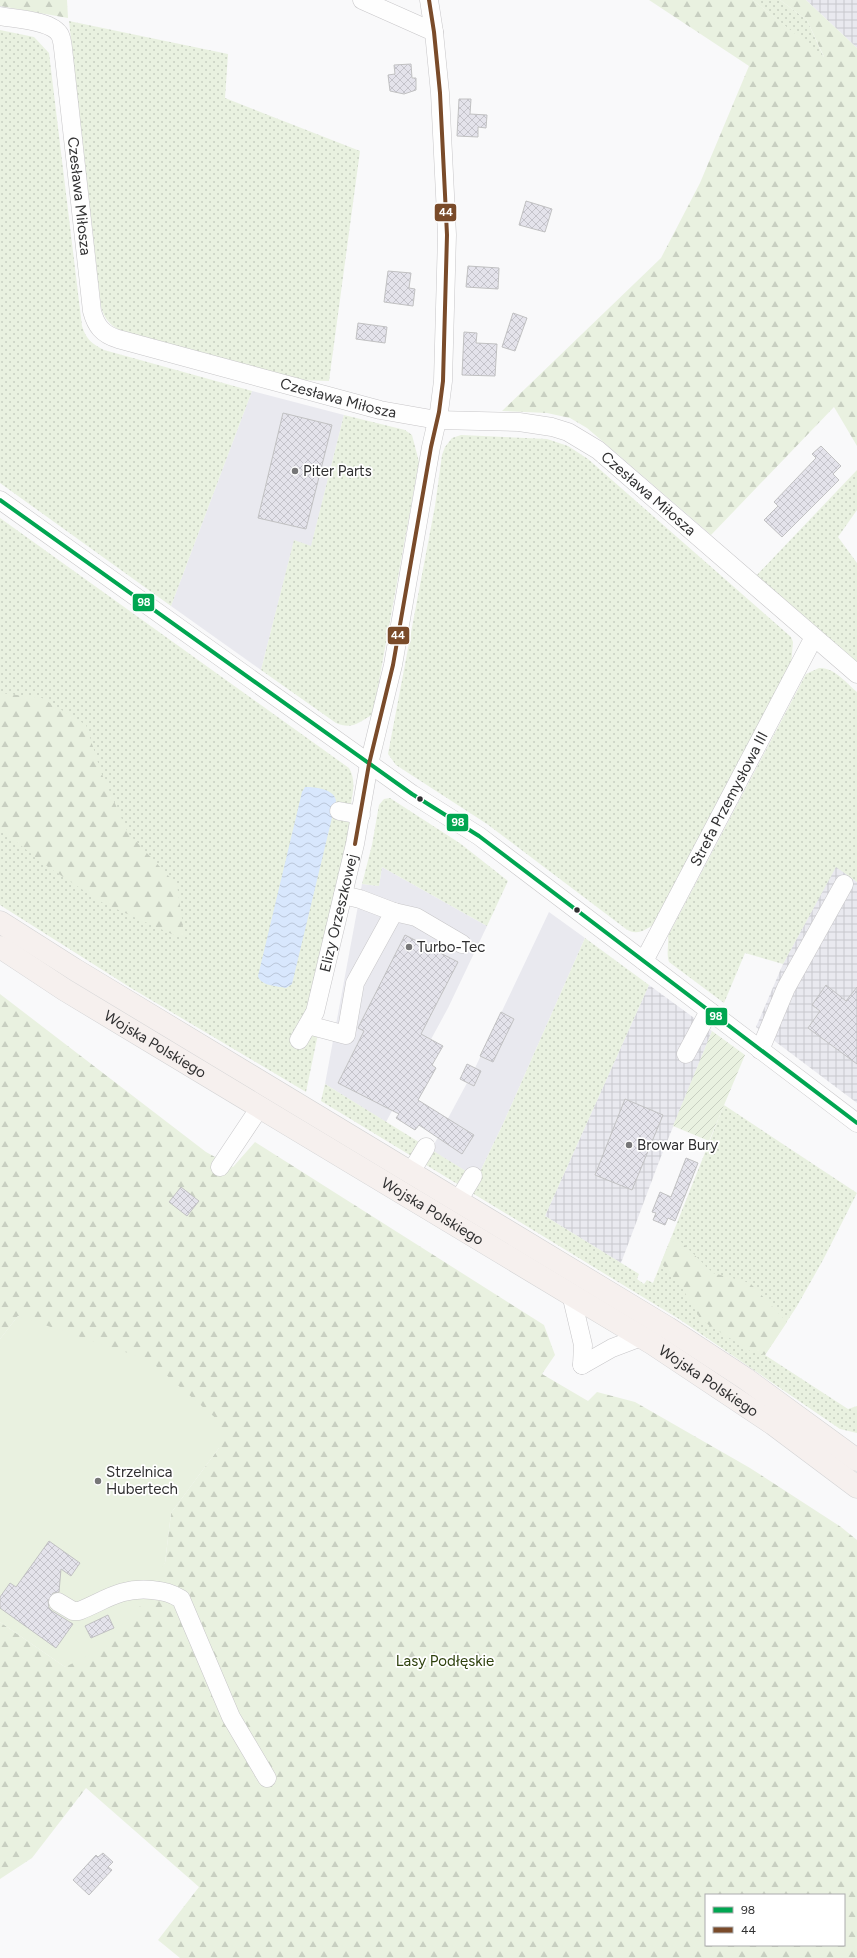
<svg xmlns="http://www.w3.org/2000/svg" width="857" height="1958" font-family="Figtree,sans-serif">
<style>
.built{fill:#e9e9ef}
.industrial{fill:url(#industrial-grid)}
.grass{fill:url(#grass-dots)}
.forest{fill:url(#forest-firs);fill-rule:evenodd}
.garden{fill:url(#garden-furrows)}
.pitch{fill:#e9f1e0}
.water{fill:url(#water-waves)}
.building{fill:url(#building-cross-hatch);stroke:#c1c1c2}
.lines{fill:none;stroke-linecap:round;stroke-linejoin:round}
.minor-casing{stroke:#c7c6c8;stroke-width:19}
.major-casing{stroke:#d3d3d4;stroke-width:23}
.minor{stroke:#fefefe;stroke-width:18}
.major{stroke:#f6f0ee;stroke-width:22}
.bus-1-casing{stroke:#fff;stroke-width:7}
.bus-2-casing{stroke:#fff;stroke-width:7}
.bus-1{stroke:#00a651;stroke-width:4}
.bus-2{stroke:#7a4b2a;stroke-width:4}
.poi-dot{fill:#767677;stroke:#fff;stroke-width:1.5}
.bus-dot{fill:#303031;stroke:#fff;stroke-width:1.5}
.labels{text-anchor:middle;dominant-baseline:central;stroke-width:3.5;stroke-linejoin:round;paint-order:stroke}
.street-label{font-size:15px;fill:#303031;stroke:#fff}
.poi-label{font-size:15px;fill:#303031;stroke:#fff;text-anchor:start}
.park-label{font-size:15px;fill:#2e410d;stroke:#fff}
.line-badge{stroke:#fff;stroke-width:1.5}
.badge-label{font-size:11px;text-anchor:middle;font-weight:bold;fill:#fff}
</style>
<defs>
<pattern id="industrial-grid" width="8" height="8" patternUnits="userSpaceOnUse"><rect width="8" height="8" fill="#e9e9ef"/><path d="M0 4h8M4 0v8" fill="none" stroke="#c8c8cd"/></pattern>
<pattern id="grass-dots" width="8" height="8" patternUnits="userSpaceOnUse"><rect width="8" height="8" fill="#e9f1e0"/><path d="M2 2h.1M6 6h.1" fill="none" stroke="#c8cfc1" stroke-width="1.8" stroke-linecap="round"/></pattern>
<pattern id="forest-firs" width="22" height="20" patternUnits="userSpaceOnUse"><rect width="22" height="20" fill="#e9f1e0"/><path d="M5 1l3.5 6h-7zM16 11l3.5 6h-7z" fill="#c8cfc1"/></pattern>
<pattern id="garden-furrows" width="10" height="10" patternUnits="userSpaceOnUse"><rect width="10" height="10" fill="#e9f1e0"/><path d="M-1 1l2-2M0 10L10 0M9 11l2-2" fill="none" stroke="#c8cfc1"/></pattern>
<pattern id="water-waves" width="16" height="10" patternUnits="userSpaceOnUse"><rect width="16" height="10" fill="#d8e7fd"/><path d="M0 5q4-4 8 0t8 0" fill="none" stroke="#bac6d9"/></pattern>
<pattern id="building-cross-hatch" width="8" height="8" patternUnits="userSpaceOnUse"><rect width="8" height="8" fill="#e4e3eb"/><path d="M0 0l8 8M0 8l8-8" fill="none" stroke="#c4c3ca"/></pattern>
</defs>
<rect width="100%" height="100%" fill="#f9f9fa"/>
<!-- built -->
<path class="built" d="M 252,391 L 344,415 L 311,547 L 294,541 L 261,670 L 171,606 Z
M 382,867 L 487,926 L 448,1008 L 386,1122 L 325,1084 L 362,884 L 379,886 Z
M 549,912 L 585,938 L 503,1124 L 477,1178 L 431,1150 L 475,1068 Z"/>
<!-- industrial -->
<path class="industrial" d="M 806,0 L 857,0 L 857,48 Z
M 836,866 L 857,882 L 857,1103 L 756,1027 L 783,964 Z
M 649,985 L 712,1031 L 660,1159 L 621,1263 L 545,1216 Z"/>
<!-- grass -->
<path class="grass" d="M 753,0 L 780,0 L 807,20 L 824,58 Z
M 69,21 L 228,54 L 225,98 L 360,151 L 329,381 L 297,380 L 124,332 C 111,327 105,320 101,307 Z
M 0,30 L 34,37 L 49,53 L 82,326 C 86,339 92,344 104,350 L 252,391 L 171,606 L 0,483 Z
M 344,415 L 405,430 L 412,435 L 419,462 L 373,714 C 360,722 352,730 336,723 L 261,670 L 294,540 L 311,546 Z
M 461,435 L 547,439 L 568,446 L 588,459 L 791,637 L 793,642 L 791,665 L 655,924 C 645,930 637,936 626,929 L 487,824 L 396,765 L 388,754 L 435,506 L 442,455 L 445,447 L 452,438 Z
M 857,470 L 857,510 L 838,537 L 857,563 L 857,664 L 756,576 Z
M 0,518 L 349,768 C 356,780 353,791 351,804 L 341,803 L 357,823 L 347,893 L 306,1092 L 131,988 L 0,905 Z
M 819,668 C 834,667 846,683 857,692 L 857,882 L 836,867 L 783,964 L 745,953 L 724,1003 L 669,962 C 666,953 669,945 668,936 L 806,674 Z
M 390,798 L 461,844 L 508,881 L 487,926 L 382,867 L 379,886 L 362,884 L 372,845 L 379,805 L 384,799 Z
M 585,938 L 649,985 L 545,1216 L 639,1274 L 637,1279 L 644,1284 L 647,1280 L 653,1283 L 724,1105 L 857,1193 L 823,1260 L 797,1306 L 765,1355 L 848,1409 L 857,1406 L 857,1433 L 840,1429 L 679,1319 L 321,1101 L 325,1084 L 477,1178 L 503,1124 Z"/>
<!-- forest -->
<path class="forest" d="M 0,0 L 67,0 L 68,18 L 0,6 Z
M 649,0 L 753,0 L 824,57 L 807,20 L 780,0 L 806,0 L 857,48 L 857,446 L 834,407 L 711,535 L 615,452 L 587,428 L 570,418 L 547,413 L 502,411 L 661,258 L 700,183 L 749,66 Z
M 0,693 L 42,698 L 86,725 L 101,772 L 128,833 L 177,885 L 185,940 L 103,903 L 48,867 L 0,829 Z
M 0,994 L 206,1152 L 233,1167 L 255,1142 L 544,1325 L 555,1355 L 542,1374 L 588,1401 L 597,1392 L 635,1402 L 750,1468 L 841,1527 L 857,1540 L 857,1958 L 180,1958 L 158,1940 L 199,1887 L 86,1788 L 32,1858 L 0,1879 L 0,1622 L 65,1667 L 165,1563 L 171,1513 L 219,1448 L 18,1316 L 0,1339 ZM 706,1895 L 844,1895 L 844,1945 L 706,1945 Z
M 678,1239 L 713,1273 L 750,1283 L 787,1322 L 765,1355 L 750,1351 L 701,1320 L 681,1286 L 661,1263 L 669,1243 Z"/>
<!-- garden -->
<path class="garden" d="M 712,1031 L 745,1055 L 709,1141 L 673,1126 Z"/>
<!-- pitch -->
<path class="pitch" d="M 18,1316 L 149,1360 L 219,1421 L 219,1448 L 171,1513 L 165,1563 L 141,1605 L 108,1646 L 65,1667 L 0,1622 L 0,1339 Z"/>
<!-- water -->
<path class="water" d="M 305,787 C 315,787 335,789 336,801 L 292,984 L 286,988 C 278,986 260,986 258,976 L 302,792 Z"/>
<!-- building -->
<path class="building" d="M 411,64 L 412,78 L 416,78 L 416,90 L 404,94 L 390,91 L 388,75 L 395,74 L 394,65 Z
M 459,99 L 471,99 L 470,114 L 487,115 L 486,128 L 478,127 L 478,137 L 457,136 Z
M 526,201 L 552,209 L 545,232 L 519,225 Z
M 468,266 L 499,268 L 498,289 L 466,287 Z
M 388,271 L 411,273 L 409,288 L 415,289 L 413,306 L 384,302 Z
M 513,313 L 527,318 L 515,351 L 502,347 Z
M 358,323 L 387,327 L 385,343 L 356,339 Z
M 464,332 L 477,333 L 476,343 L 497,344 L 495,376 L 462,375 Z
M 283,413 L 332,425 L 306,529 L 258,518 Z
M 821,446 L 841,466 L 833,474 L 839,480 L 782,537 L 764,520 L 778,506 L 774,502 L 816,458 L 812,454 Z
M 405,935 L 458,962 L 421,1034 L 443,1046 L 432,1065 L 436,1068 L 418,1100 L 474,1135 L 462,1154 L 419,1125 L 415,1130 L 396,1118 L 399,1114 L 338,1083 L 364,1031 L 358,1028 Z
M 826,985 L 846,1001 L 857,987 L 857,1064 L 808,1028 L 820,1011 L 812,1005 Z
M 501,1012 L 514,1019 L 493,1062 L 480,1056 Z
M 467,1064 L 481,1071 L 474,1086 L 460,1079 Z
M 625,1099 L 663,1115 L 632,1190 L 595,1175 Z
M 686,1158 L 698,1163 L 675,1221 L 668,1218 L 665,1225 L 653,1220 L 656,1213 L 652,1212 L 660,1192 L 671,1197 Z
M 181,1187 L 199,1201 L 187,1216 L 169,1202 Z
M 49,1541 L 80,1563 L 71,1576 L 61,1569 L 59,1592 L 53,1593 L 48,1601 L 49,1608 L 52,1611 L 73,1624 L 56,1648 L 0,1608 L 0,1597 L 10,1583 L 16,1587 Z
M 108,1615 L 114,1628 L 91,1638 L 85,1626 Z
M 103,1853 L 113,1862 L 108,1867 L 112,1870 L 89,1895 L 73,1880 L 96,1855 L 98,1857 Z"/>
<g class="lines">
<!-- minor casing -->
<g class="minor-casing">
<g id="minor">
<path d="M 362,0 L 434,32"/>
<path id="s1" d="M 0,16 C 15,19 52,20 60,35 C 63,41 63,50 64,57 L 92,311 C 96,326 102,334 118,339 L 380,410 L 437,420 L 519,422 L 552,427 L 568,432 L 598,450 L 857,674"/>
<path d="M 0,500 L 412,794 L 479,836 L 857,1123"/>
<path d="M 339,811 L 361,815"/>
<path d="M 394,912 L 416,917 L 462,944"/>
<path id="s2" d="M 644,961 L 814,637"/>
<path d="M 308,1025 L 346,1035 L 355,983 L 394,912 L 360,899 L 343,895"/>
<path id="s3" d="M 299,1040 L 315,1012 L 355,844 L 369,764 L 393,665 L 431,447 L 439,412 L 443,381 L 447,235 L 440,93 L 434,32 L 429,0"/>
<path d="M 760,1050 L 786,988 L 844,884"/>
<path d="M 686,1054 L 709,1011"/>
<path d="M 220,1167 L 260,1107"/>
<path d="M 411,1172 L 426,1147"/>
<path d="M 458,1201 L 473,1176"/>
<path d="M 571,1294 L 583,1345 L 582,1365"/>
<path d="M 582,1365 L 612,1348 L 641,1337"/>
<path d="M 58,1602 L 73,1611 L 79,1611 C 106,1600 121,1587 152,1590 C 164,1591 171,1593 181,1599 L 231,1717 L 267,1778"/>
</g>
</g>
<!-- major casing -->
<g class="major-casing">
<g id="major">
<path d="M 0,922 L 74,969 L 668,1328 L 746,1379 L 857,1460"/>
<path id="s4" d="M 0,947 L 65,990 L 653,1344 L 773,1424 L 857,1487"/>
</g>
</g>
<!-- minor -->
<use href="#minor" class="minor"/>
<!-- major -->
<use href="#major" class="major"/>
<!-- bus-1 casing -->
<g class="bus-1-casing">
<path id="bus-1" d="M 0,500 L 412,794 L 479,836 L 857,1123"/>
</g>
<!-- bus-2 casing -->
<g class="bus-2-casing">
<path id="bus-2" d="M 355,844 L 369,764 L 393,665 L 431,447 L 439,412 L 443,381 L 447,235 L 440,93 L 434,32 L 429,0"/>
</g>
<!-- bus-1 -->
<use href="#bus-1" class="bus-1"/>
<!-- bus-2 -->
<use href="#bus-2" class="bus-2"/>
</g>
<!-- markers -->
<g class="poi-dot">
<circle cx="295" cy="471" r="4"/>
<circle cx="409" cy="947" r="4"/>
<circle cx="629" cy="1145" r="4"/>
<circle cx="98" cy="1481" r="4"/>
</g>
<g class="bus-dot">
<circle cx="420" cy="799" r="3.5"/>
<circle cx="577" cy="910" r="3.5"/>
</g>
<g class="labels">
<!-- street labels -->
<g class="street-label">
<text stroke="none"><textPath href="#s1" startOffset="227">Czesława Miłosza</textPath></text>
<text stroke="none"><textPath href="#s1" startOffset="611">Czesława Miłosza</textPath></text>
<text stroke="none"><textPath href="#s1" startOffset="946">Czesława Miłosza</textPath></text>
<text stroke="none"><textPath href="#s2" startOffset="183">Strefa Przemysłowa III</textPath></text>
<text stroke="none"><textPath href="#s3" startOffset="134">Elizy Orzeszkowej</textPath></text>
<text stroke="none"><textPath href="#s4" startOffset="183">Wojska Polskiego</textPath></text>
<text stroke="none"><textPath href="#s4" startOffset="507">Wojska Polskiego</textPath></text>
<text stroke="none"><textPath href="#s4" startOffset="831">Wojska Polskiego</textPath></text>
</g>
<!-- poi labels -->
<g class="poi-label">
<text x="303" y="471">Piter Parts</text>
<text x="417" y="947">Turbo-Tec</text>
<text x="637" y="1145">Browar Bury</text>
<text x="106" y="1472">Strzelnica<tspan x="106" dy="17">Hubertech</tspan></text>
</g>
<!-- park labels -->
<g class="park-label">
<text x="445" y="1661">Lasy Podłęskie</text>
</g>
</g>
<g class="line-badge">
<rect x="434" y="203" width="23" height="19" rx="4" fill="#7a4b2a"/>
<rect x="132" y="593" width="23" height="19" rx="4" fill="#00a651"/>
<rect x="387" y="626" width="23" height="19" rx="4" fill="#7a4b2a"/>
<rect x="446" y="813" width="23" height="19" rx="4" fill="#00a651"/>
<rect x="705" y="1007" width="23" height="19" rx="4" fill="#00a651"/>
</g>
<g class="badge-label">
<text x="446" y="216">44</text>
<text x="144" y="606">98</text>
<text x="398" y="639">44</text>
<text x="458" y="826">98</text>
<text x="716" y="1020">98</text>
</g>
<!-- legend -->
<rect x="705" y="1894" width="140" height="52" fill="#ffffff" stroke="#acacad"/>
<rect x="713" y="1907" width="20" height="6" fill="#00a651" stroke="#acacad"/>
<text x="741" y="1914" font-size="12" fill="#303031">98</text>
<rect x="713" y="1927" width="20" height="6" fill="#7a4b2a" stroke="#acacad"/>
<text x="741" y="1934" font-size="12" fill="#303031">44</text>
</svg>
